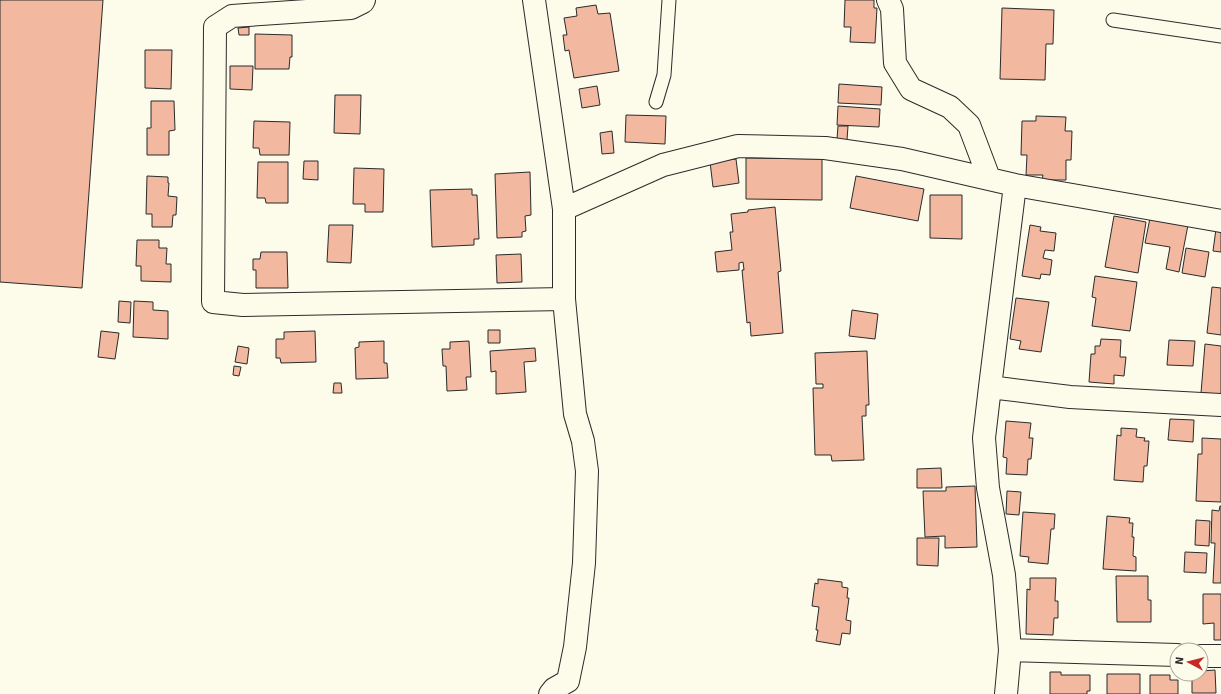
<svg xmlns="http://www.w3.org/2000/svg" width="1221" height="694" font-family="Signika,sans-serif">
<style>
.building{fill:#f2b8a0;stroke:#2b2b2b}
.lines{fill:none;stroke-linecap:round;stroke-linejoin:round}
.service-casing{stroke:#2b2b2b;stroke-width:15}
.minor-casing{stroke:#2b2b2b;stroke-width:24}
.service{stroke:#fdfbea;stroke-width:13}
.minor{stroke:#fdfbea;stroke-width:22}
</style>
<rect width="100%" height="100%" fill="#fdfbea"/>
<!-- building -->
<path class="building" d="M 0,0 L 103,0 L 82,288 L 0,282 Z
M 845,0 L 874,0 L 874,8 L 877,8 L 875,43 L 850,42 L 851,27 L 844,27 Z
M 596,5 L 598,14 L 610,13 L 619,71 L 574,78 L 569,50 L 565,51 L 563,35 L 567,35 L 564,18 L 577,16 L 576,8 Z
M 1002,8 L 1054,10 L 1053,44 L 1046,44 L 1045,80 L 1000,79 Z
M 249,27 L 249,35 L 239,35 L 238,28 Z
M 255,34 L 292,35 L 292,57 L 290,57 L 289,69 L 255,69 Z
M 145,50 L 172,50 L 171,89 L 145,88 Z
M 230,66 L 253,66 L 252,90 L 230,89 Z
M 839,84 L 882,87 L 881,105 L 838,103 Z
M 597,86 L 600,105 L 582,108 L 579,89 Z
M 335,95 L 361,95 L 360,134 L 334,133 Z
M 151,101 L 174,101 L 175,130 L 169,131 L 169,155 L 147,155 L 147,128 L 151,128 Z
M 838,106 L 880,109 L 879,127 L 837,125 Z
M 626,115 L 666,116 L 665,144 L 625,142 Z
M 1036,116 L 1066,117 L 1065,131 L 1072,131 L 1071,160 L 1066,160 L 1066,180 L 1042,180 L 1043,175 L 1026,175 L 1027,155 L 1021,155 L 1022,121 L 1036,121 Z
M 254,121 L 290,122 L 289,155 L 260,155 L 259,148 L 253,148 Z
M 838,126 L 848,126 L 847,140 L 837,139 Z
M 612,131 L 614,153 L 602,154 L 600,133 Z
M 746,158 L 822,159 L 822,200 L 746,199 Z
M 736,159 L 739,183 L 713,187 L 710,162 Z
M 304,161 L 318,161 L 318,180 L 303,179 Z
M 258,162 L 288,162 L 288,203 L 266,203 L 265,198 L 257,198 Z
M 354,168 L 384,169 L 383,212 L 365,212 L 365,204 L 353,204 Z
M 530,172 L 531,215 L 525,216 L 526,231 L 522,232 L 522,237 L 497,238 L 495,174 Z
M 147,176 L 168,177 L 168,183 L 169,183 L 168,196 L 177,197 L 176,215 L 173,215 L 172,227 L 152,227 L 152,214 L 146,214 Z
M 856,176 L 924,189 L 918,221 L 850,208 Z
M 472,189 L 472,195 L 477,195 L 479,239 L 474,239 L 474,245 L 432,247 L 430,190 Z
M 930,195 L 962,195 L 962,239 L 930,238 Z
M 775,207 L 781,271 L 778,272 L 783,333 L 751,336 L 750,322 L 747,323 L 742,270 L 744,270 L 743,262 L 739,263 L 739,270 L 717,272 L 715,252 L 732,250 L 730,232 L 733,232 L 731,214 L 748,212 L 748,210 Z
M 1114,216 L 1146,222 L 1138,273 L 1105,267 Z
M 1150,218 L 1188,225 L 1179,272 L 1166,269 L 1170,247 L 1145,243 Z
M 329,225 L 353,225 L 351,263 L 327,262 Z
M 1030,225 L 1041,227 L 1040,231 L 1056,233 L 1054,251 L 1045,250 L 1043,258 L 1052,260 L 1050,275 L 1041,274 L 1040,279 L 1022,276 Z
M 1216,229 L 1221,230 L 1221,252 L 1213,251 Z
M 137,240 L 159,240 L 159,248 L 167,248 L 166,264 L 171,264 L 171,282 L 141,281 L 141,266 L 136,266 Z
M 1186,248 L 1209,252 L 1205,277 L 1182,273 Z
M 261,252 L 287,252 L 288,288 L 256,288 L 256,270 L 253,270 L 253,259 L 260,259 Z
M 521,254 L 522,282 L 497,283 L 496,255 Z
M 1095,276 L 1137,282 L 1130,331 L 1092,326 L 1096,298 L 1092,297 Z
M 1212,287 L 1221,288 L 1221,335 L 1207,333 Z
M 1016,298 L 1049,302 L 1041,352 L 1019,349 L 1021,341 L 1010,339 Z
M 119,301 L 131,302 L 130,323 L 118,322 Z
M 134,301 L 153,302 L 153,310 L 168,311 L 168,339 L 133,337 Z
M 852,310 L 878,314 L 875,339 L 849,336 Z
M 488,330 L 500,330 L 500,343 L 488,343 Z
M 101,331 L 119,333 L 115,359 L 98,357 Z
M 315,331 L 316,362 L 281,363 L 280,358 L 276,358 L 276,339 L 284,339 L 284,332 Z
M 1101,339 L 1121,340 L 1120,357 L 1126,357 L 1124,376 L 1114,375 L 1114,384 L 1089,382 L 1091,354 L 1095,354 L 1095,346 L 1100,346 Z
M 1169,340 L 1195,341 L 1193,366 L 1167,365 Z
M 384,341 L 384,363 L 387,363 L 388,378 L 356,379 L 355,348 L 359,347 L 359,342 Z
M 469,341 L 471,377 L 466,377 L 467,390 L 447,391 L 446,366 L 443,366 L 442,349 L 450,349 L 450,342 Z
M 1205,344 L 1221,346 L 1221,394 L 1201,393 Z
M 238,346 L 249,348 L 247,364 L 235,362 Z
M 535,348 L 536,361 L 524,362 L 526,392 L 496,394 L 496,371 L 491,372 L 490,351 Z
M 867,351 L 869,405 L 866,405 L 866,416 L 862,416 L 864,460 L 832,461 L 831,455 L 815,455 L 813,388 L 823,388 L 823,384 L 816,384 L 815,353 Z
M 234,366 L 241,367 L 239,376 L 233,375 Z
M 334,383 L 341,383 L 342,393 L 333,393 Z
M 1170,419 L 1194,420 L 1193,442 L 1168,440 Z
M 1006,421 L 1031,423 L 1029,438 L 1033,438 L 1031,459 L 1028,459 L 1027,475 L 1006,474 L 1007,458 L 1003,457 Z
M 1121,428 L 1137,429 L 1136,437 L 1145,438 L 1144,441 L 1149,441 L 1147,466 L 1144,466 L 1143,482 L 1114,480 L 1117,435 L 1121,436 Z
M 1202,438 L 1221,439 L 1221,502 L 1196,501 L 1198,454 L 1202,454 Z
M 941,468 L 942,488 L 917,488 L 917,469 Z
M 975,486 L 977,547 L 945,548 L 945,536 L 925,537 L 923,491 L 946,491 L 946,487 Z
M 1007,491 L 1021,492 L 1019,515 L 1006,514 Z
M 1220,506 L 1221,506 L 1221,583 L 1213,583 L 1215,543 L 1211,543 L 1212,510 L 1219,511 Z
M 1023,512 L 1055,514 L 1054,529 L 1051,529 L 1048,564 L 1028,562 L 1029,557 L 1020,556 Z
M 1107,516 L 1130,518 L 1129,523 L 1133,523 L 1132,537 L 1134,537 L 1133,556 L 1136,557 L 1136,571 L 1103,569 Z
M 1196,520 L 1210,521 L 1209,546 L 1195,545 Z
M 917,538 L 939,538 L 938,566 L 917,565 Z
M 1185,552 L 1207,553 L 1206,573 L 1184,572 Z
M 1116,576 L 1148,576 L 1148,600 L 1151,600 L 1151,622 L 1117,622 Z
M 1030,578 L 1056,578 L 1055,601 L 1058,601 L 1058,618 L 1054,618 L 1053,635 L 1026,634 L 1027,589 L 1030,590 Z
M 818,579 L 842,582 L 842,587 L 848,588 L 847,598 L 849,598 L 846,620 L 851,621 L 850,634 L 842,633 L 840,645 L 816,641 L 818,630 L 816,630 L 819,607 L 812,606 L 815,583 L 818,584 Z
M 1203,594 L 1221,594 L 1221,640 L 1214,640 L 1214,623 L 1203,624 Z
M 1215,670 L 1216,693 L 1192,693 L 1192,674 L 1201,674 L 1201,671 Z
M 1050,672 L 1061,672 L 1061,675 L 1090,675 L 1090,691 L 1087,691 L 1087,694 L 1050,694 Z
M 1107,674 L 1140,674 L 1140,694 L 1107,694 Z
M 1150,675 L 1170,675 L 1170,680 L 1178,680 L 1178,694 L 1150,694 Z"/>
<g class="lines">
<!-- service casing -->
<g class="service-casing">
<path id="service" d="M 1113,20 L 1221,36
M 656,102 L 664,75 L 669,0"/>
</g>
<!-- minor casing -->
<g class="minor-casing">
<path id="minor" d="M 364,0 L 363,2 L 351,8 L 232,16 L 215,27 L 213,302 L 243,305 L 564,299
M 534,0 L 564,209 L 564,299 L 575,414 L 583,441 L 587,471 L 584,563 L 575,647 L 568,681 L 554,689 L 550,694
M 888,0 L 892,9 L 895,63 L 911,89 L 950,107 L 969,125 L 989,178
M 564,209 L 663,165 L 738,146 L 825,148 L 902,159 L 1015,185 L 1221,221
M 990,387 L 1070,397 L 1221,405
M 1010,650 L 1177,655
M 1201,656 L 1221,656
M 1006,694 L 1010,650 L 1004,575 L 988,488 L 984,438 L 990,387 L 1015,185"/>
</g>
<!-- service -->
<use href="#service" class="service"/>
<!-- minor -->
<use href="#minor" class="minor"/>
</g>
<!-- north arrow -->
<g transform="translate(1189 662) rotate(277)"><circle r="19" fill="#fdfbea" stroke="#a9a89e"/>
<path d="M0-3L7 15L0 10L-7 15Z" fill="#c62828"/>
<text y="-6" font-size="11" font-weight="bold" text-anchor="middle" fill="#2b2b2b">N</text>
</g>
</svg>
